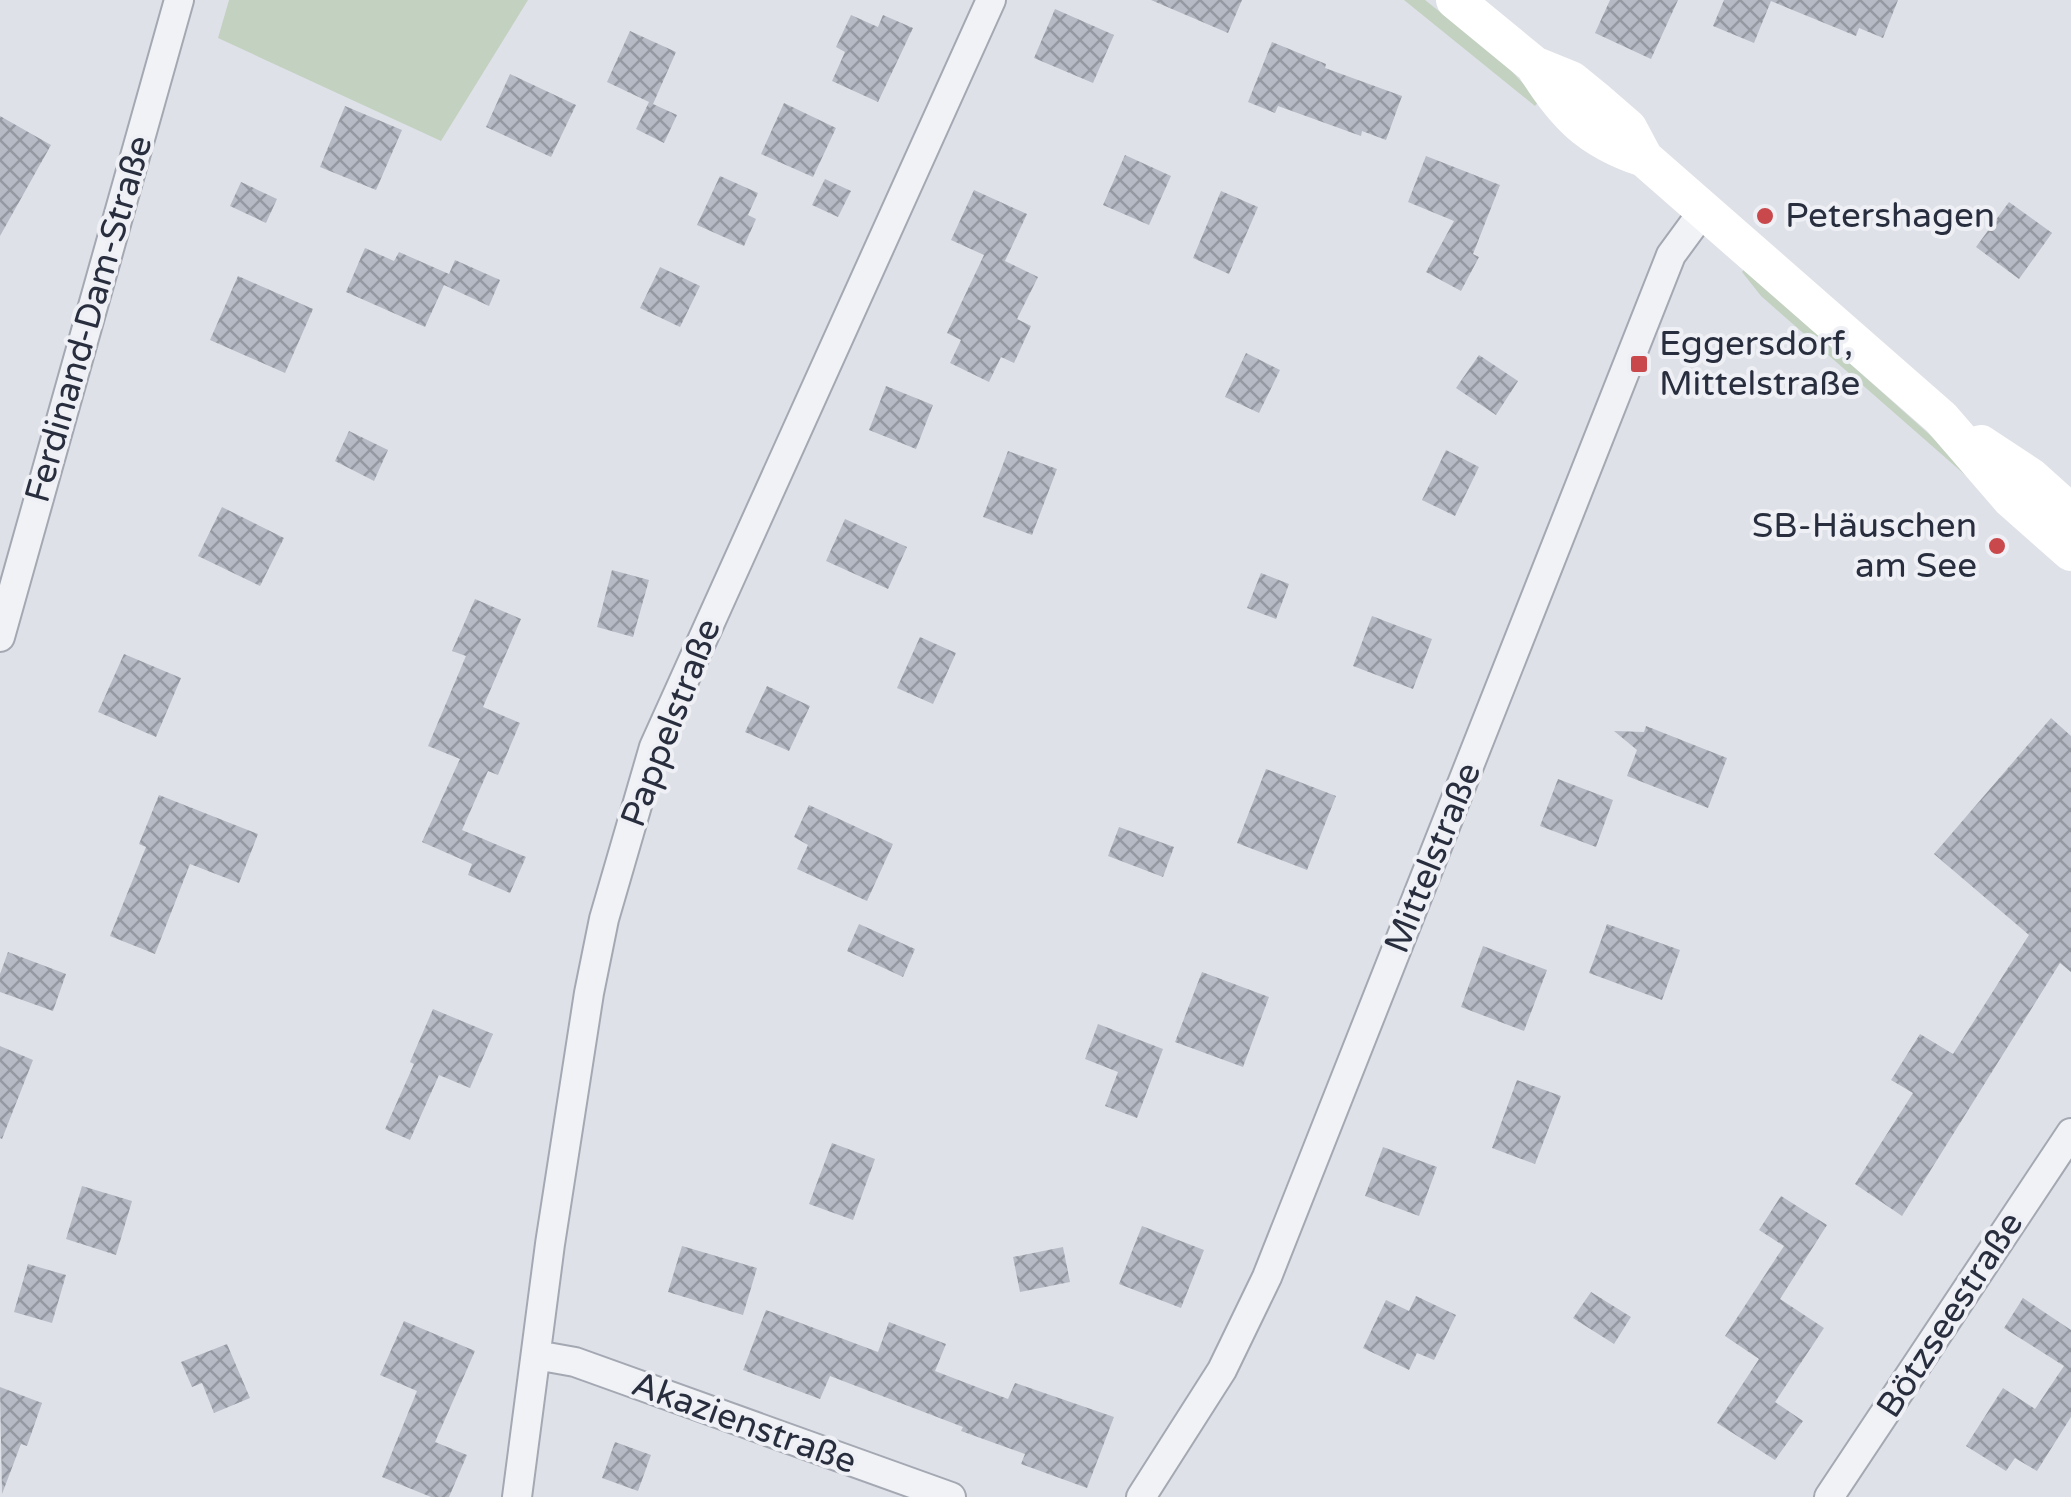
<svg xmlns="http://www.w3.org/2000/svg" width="2071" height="1497" font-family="'Varela Round',sans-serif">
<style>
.green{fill:#c3d1c0}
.building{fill:url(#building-cross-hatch)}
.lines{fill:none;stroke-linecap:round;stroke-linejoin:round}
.minor-casing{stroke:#a4a8b2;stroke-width:32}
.minor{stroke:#f1f2f6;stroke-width:28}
.secondary{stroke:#fff;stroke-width:38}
.poi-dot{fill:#c9484c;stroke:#eef0f5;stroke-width:4}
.labels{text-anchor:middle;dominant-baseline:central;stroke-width:8;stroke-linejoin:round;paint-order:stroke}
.poi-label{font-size:35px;fill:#282e3e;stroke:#eef0f5;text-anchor:start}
.street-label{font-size:35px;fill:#282e3e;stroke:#eef0f5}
</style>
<defs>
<pattern id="building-cross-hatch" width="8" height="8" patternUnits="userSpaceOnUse" patternTransform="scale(2.5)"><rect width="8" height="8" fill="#b6bac4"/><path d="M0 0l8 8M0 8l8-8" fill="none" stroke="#9498a1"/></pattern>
</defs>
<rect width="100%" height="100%" fill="#dfe1e8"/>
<!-- green -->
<path class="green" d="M 229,0 L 528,0 L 441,141 L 218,38 Z
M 1404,0 L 1425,0 L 1505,64 L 1539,101 L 1535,106 Z
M 1744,269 L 1958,460 L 1980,488 L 1761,296 L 1742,272 Z"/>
<!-- building -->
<path class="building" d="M 1151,0 L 1242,0 L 1228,33 Z
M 1610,0 L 1678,0 L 1651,59 L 1595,33 Z
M 1724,0 L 1898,0 L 1883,38 L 1859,28 L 1856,36 L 1771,1 L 1754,43 L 1713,26 Z
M 1055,9 L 1114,35 L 1093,83 L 1034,58 Z
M 851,15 L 878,27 L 883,15 L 913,28 L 878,102 L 832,81 L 845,52 L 836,47 Z
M 630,31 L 676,52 L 653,104 L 677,115 L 664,143 L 636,129 L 649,102 L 607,82 Z
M 1272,42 L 1326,64 L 1325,68 L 1402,96 L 1386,140 L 1362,131 L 1361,136 L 1278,106 L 1275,113 L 1248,102 Z
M 510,74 L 576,105 L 551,157 L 486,127 Z
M 784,103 L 836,128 L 813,177 L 761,154 Z
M 345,106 L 402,130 L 376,190 L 320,167 Z
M 0,116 L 51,145 L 0,236 Z
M 1125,155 L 1171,176 L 1149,225 L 1103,205 Z
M 1426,156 L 1500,185 L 1473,254 L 1479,257 L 1461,291 L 1426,272 L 1454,221 L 1408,202 Z
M 720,176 L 758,193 L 748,215 L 756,219 L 744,246 L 697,225 Z
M 825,179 L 851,191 L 838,217 L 812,205 Z
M 241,182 L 277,199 L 266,223 L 230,206 Z
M 974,190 L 1027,214 L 1005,261 L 1038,277 L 1017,319 L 1031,326 L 1014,363 L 1001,357 L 989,382 L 950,363 L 961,340 L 947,333 L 984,255 L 951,240 Z
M 1221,191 L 1258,207 L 1229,274 L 1193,258 Z
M 2009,202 L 2052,233 L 2019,279 L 1976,247 Z
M 365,248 L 394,261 L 399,252 L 449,274 L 455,260 L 500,280 L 489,306 L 444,285 L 425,327 L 346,292 Z
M 660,267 L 700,286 L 680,327 L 640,308 Z
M 238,276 L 313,309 L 285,373 L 210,340 Z
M 1246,353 L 1280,370 L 1259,413 L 1225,397 Z
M 1479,355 L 1518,381 L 1496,415 L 1456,388 Z
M 886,386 L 933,405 L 916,449 L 869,430 Z
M 349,431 L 388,450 L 374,481 L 335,461 Z
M 1446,450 L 1479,467 L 1455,516 L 1422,500 Z
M 1008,451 L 1057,469 L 1032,535 L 983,517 Z
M 222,507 L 284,538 L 260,586 L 198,556 Z
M 845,519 L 907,547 L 888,589 L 826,561 Z
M 612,570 L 649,580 L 633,637 L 597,627 Z
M 1261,573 L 1289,584 L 1276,619 L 1247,608 Z
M 475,599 L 521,619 L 483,707 L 520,723 L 498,775 L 488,771 L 462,830 L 526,857 L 510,893 L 468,875 L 472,864 L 422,842 L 460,759 L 428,746 L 466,656 L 452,651 Z
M 1372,616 L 1432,639 L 1413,689 L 1353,666 Z
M 920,637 L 956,653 L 933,704 L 897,688 Z
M 124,654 L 181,678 L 156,737 L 98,712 Z
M 767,686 L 810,706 L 789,751 L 745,732 Z
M 2051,718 L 2071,736 L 2071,972 L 2060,963 L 1902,1216 L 1855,1184 L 1913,1093 L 1891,1080 L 1920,1034 L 1953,1054 L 2029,935 L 1934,854 Z
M 1646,726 L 1727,758 L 1708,808 L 1627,776 L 1637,750 L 1614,731 L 1644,732 Z
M 1266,769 L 1336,796 L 1307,870 L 1237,843 Z
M 1558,779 L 1613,800 L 1596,847 L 1540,826 Z
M 159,795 L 258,834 L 239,883 L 190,864 L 155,954 L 110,936 L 146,847 L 139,844 Z
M 809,805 L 893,844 L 867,901 L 797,869 L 808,845 L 794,837 Z
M 1119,827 L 1174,847 L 1163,877 L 1108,856 Z
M 859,924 L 915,949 L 903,977 L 847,951 Z
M 1607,924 L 1680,950 L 1662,1000 L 1589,973 Z
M 1483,946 L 1547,970 L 1524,1031 L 1461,1007 Z
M 8,952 L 66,974 L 53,1011 L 0,992 L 0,974 Z
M 1202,972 L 1269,997 L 1243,1067 L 1175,1042 Z
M 433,1009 L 493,1034 L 470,1088 L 439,1075 L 410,1140 L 385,1129 L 414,1064 L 410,1062 Z
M 1098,1024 L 1163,1049 L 1137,1118 L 1105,1106 L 1118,1072 L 1085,1059 Z
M 0,1046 L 33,1060 L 2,1139 L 0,1138 Z
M 1517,1080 L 1561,1096 L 1535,1164 L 1492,1148 Z
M 832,1143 L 875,1159 L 853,1220 L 809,1204 Z
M 1383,1147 L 1437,1167 L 1419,1216 L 1365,1196 Z
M 82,1186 L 132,1201 L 116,1255 L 66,1239 Z
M 1781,1196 L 1827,1225 L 1780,1299 L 1824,1328 L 1775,1402 L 1803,1421 L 1775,1460 L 1717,1423 L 1759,1359 L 1725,1336 L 1784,1246 L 1759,1230 Z
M 1142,1226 L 1204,1250 L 1181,1308 L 1119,1284 Z
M 682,1246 L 757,1268 L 743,1315 L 668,1292 Z
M 1063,1247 L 1070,1282 L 1020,1292 L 1013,1257 Z
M 28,1264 L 66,1275 L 52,1323 L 14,1312 Z
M 1591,1292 L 1631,1317 L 1614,1344 L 1573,1318 Z
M 1416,1296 L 1456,1315 L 1434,1360 L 1417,1353 L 1409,1370 L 1363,1348 L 1386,1300 L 1409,1311 Z
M 2023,1298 L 2071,1330 L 2071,1417 L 2037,1471 L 2015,1458 L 2006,1471 L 1966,1446 L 2003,1388 L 2035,1409 L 2064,1366 L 2004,1328 Z
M 766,1310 L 878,1352 L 889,1322 L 946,1344 L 935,1371 L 1008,1399 L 1015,1383 L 1114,1417 L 1087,1488 L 1021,1464 L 1025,1454 L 961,1431 L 963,1427 L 830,1376 L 820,1399 L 743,1370 Z
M 404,1321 L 475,1351 L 435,1442 L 467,1455 L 449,1497 L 431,1497 L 382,1477 L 417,1391 L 380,1375 Z
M 227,1344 L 250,1398 L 214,1413 L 202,1383 L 192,1387 L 181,1362 Z
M 0,1387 L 42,1403 L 27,1446 L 21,1444 L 2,1494 Z
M 615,1442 L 651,1455 L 638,1491 L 602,1478 Z"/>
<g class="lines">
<!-- minor casing -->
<g class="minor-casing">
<path id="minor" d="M 0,637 L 179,0
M 536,1355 L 575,1362 L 951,1497
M 517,1497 L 550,1244 L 589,993 L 604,919 L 654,747 L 991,0
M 1141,1497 L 1222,1370 L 1267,1277 L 1671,255 L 1704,210
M 1829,1497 L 2071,1133"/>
</g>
<!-- minor -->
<use href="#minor" class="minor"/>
<!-- secondary -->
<path class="secondary" d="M 1455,0 L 1534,65 L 1571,80 L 1598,102 L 1628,128 L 1644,158 L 1941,418 L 2011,499 L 2071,552
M 1534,65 C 1564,114 1589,140 1644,158
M 1981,444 L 2031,477 L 2071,513"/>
</g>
<!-- markers -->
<g class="poi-dot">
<circle cx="1765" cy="216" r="10"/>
<rect x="1629" y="354" width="20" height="20" rx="5"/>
<circle cx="1997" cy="546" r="10"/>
</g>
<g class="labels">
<!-- poi labels -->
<g class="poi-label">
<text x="1785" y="216">Petershagen</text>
<text x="1659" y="344">Eggersdorf,<tspan x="1659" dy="40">Mittelstraße</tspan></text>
<text x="1977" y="526" text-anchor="end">SB-Häuschen<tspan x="1977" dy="40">am See</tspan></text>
</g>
<!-- street labels -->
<g class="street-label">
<text transform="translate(89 319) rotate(-74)">Ferdinand-Dam-Straße</text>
<text transform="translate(671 723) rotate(-69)">Pappelstraße</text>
<text transform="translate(1433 858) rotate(-68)">Mittelstraße</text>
<text transform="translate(1950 1315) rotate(-57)">Bötzseestraße</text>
<text transform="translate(744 1423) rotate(20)">Akazienstraße</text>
</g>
</g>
</svg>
